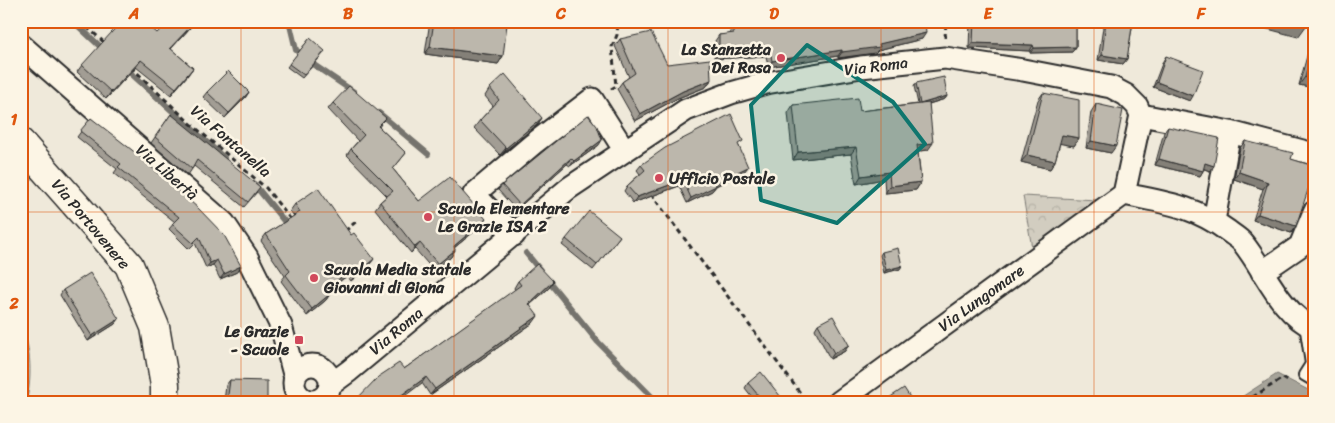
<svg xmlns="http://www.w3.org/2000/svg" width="1335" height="423" font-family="Sriracha,sans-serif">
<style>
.grass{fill:url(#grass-tufts);stroke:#7e7c76}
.park{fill:url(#park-crowns);stroke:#7e7c76}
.water{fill:#a6a399;stroke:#75736d}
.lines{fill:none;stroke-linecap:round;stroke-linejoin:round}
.stream{stroke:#75736d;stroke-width:6}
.lane-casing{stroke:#2b2b2b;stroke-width:14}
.street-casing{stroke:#2b2b2b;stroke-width:25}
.secondary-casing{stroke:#2b2b2b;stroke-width:31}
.path{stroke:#2b2b2b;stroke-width:3;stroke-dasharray:5 4;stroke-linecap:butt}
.lane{stroke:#fcf5e5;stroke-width:10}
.street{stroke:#fcf5e5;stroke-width:21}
.secondary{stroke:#fcf5e5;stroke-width:28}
.wall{fill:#a29d94;stroke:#2b2b2b}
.shaded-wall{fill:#848078;stroke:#2b2b2b}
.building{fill:#bcb7ac;stroke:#2b2b2b}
.marked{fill:#0f766e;fill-opacity:0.2;stroke:#0f766e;stroke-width:4;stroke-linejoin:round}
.grid{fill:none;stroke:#df570e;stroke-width:1;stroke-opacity:0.55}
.poi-dot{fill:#d1495b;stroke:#fcf5e5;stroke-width:2}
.labels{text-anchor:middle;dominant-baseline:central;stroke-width:5;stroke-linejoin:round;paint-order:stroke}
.poi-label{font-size:16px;font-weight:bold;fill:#2b2b2b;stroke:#fcf5e5;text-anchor:start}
.street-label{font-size:16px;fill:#2b2b2b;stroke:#fcf5e5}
.neatline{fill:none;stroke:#df570e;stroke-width:2}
.grid-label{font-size:16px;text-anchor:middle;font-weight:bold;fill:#df570e}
</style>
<defs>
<pattern id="grass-tufts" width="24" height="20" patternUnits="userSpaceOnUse" patternTransform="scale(1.25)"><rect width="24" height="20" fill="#d2cdc0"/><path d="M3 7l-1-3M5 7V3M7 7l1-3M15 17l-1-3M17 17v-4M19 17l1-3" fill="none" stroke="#b4b0a5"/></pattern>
<pattern id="park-crowns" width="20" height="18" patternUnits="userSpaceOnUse" patternTransform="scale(1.25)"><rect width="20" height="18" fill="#d2cdc0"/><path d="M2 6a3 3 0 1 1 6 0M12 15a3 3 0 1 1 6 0" fill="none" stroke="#b4b0a5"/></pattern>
</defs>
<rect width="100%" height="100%" fill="#efe9da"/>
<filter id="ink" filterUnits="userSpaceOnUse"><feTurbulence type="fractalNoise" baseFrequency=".02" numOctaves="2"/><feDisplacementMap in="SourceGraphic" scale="10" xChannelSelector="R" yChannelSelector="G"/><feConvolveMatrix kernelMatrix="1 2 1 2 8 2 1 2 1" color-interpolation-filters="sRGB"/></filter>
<g filter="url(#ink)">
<!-- grass -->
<path class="grass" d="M 21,328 C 32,344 32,384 26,402 L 21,402 Z"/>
<!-- park -->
<path class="park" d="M 1023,196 L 1097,200 L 1032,248 Z"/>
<!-- water -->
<path class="water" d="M 1277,374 L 1314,393 L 1314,402 L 1234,402 Z"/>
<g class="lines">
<!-- stream -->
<path class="stream" d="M 73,21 L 105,51
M 289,21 L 296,50 L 314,65 L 354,92
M 124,67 L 224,158
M 379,113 L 428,154
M 254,184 L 289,227
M 526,253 L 540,270
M 546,278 L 598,342 L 657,402"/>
<!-- lane casing -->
<g class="lane-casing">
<path id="lane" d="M 1305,324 L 1311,364 L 1304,375 L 1314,381"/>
</g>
<!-- street casing -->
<g class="street-casing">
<path id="street" d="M 21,45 L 224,223 L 247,257 L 281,326 L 295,378
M 1141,115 L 1230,132 L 1314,154
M 1124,194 C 1166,203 1192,205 1228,231 C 1233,235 1239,238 1243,243 C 1265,270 1280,313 1314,328
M 1214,221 L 1230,132
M 514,235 L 474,194 L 533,144 L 592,99 L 625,151
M 1262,272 L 1300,246 L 1314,212
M294 383a18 18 0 1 1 36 0a18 18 0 1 1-36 0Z
M 330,385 L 349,371 L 569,188 L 686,110 L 731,93 L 766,83 L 861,67 L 945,58 L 1023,70 L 1111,87 L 1126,95 L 1137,106 L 1141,115 L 1124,194 L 839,402"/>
</g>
<!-- secondary casing -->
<g class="secondary-casing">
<path id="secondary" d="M 21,143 L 129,265 L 155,327 L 165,385 L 165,402"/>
</g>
<!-- path -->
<path class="path" d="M 80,21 L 106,44
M 815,29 L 821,21
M 945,38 L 946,21
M 131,67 L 189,122 L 266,188 L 292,221
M 611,89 L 616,86 L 612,47 L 617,35 L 618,21
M 651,194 L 807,402
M 345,231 L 358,220
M 1245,402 L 1283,378 L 1289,382"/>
<!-- lane -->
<use href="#lane" class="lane"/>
<!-- street -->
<use href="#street" class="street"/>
<!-- secondary -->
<use href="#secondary" class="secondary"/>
</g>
<!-- wall -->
<path class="wall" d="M 430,21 L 488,21 L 503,56 L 498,64 L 425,54 Z
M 659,21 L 688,21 L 686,25 L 660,26 Z
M 731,21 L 812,21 L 812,27 L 839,21 L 928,21 L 925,24 L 922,39 L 878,50 L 875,53 L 838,58 L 838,56 L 768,67 L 766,56 L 714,59 L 715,41 L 719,35 L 730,34 Z
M 970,21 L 1076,21 L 1076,47 L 1072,52 L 1030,53 L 1030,51 L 969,48 Z
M 1104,21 L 1133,21 L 1127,59 L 1123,64 L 1098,60 Z
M 194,23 L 189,29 L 171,49 L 193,68 L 171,95 L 136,67 L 106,99 L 77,72 L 82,65 L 157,33 Z
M 310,38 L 323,54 L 302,78 L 287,67 Z
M 620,39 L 667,64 L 711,80 L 706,87 L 678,98 L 635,121 L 617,89 L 622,82 L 629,77 L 615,46 Z
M 1314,40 L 1314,88 L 1299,85 L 1310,45 Z
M 1166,56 L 1190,101 L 1153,87 L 1163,61 Z
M 916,83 L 947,96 L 945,99 L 929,104 L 928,150 L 918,151 L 921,182 L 916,190 L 885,193 L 884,179 L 856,184 L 851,154 L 793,160 L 788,113 L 793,105 L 860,111 L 918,104 L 914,86 Z
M 490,88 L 542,118 L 537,125 L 500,155 L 474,128 L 480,120 L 493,106 L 485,96 Z
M 207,92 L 249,92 L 245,98 L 225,118 L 203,97 Z
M 1043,93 L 1079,138 L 1074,146 L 1060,143 L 1055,161 L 1050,169 L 1021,162 L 1038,100 Z
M 333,103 L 381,124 L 379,127 L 406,153 L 393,169 L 419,201 L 481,226 L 454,248 L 455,250 L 451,257 L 434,271 L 415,249 L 411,253 L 375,209 L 380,202 L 387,196 L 347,155 L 351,149 L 358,141 L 328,109 Z
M 1096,104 L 1111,153 L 1086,148 L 1091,112 Z
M 171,114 L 257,192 L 244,207 L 194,166 L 188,175 L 151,143 Z
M 91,118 L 241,266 L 237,272 L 220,279 L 213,265 L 206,268 L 195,243 L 189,249 L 169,229 L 175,222 L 114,173 L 117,169 L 77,137 Z
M 1168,127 L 1210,171 L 1204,169 L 1200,176 L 1155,165 L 1164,132 Z
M 1245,141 L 1291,159 L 1296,226 L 1291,233 L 1253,220 L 1263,189 L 1234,179 L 1240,148 Z
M 599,145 L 570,166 L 567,164 L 516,210 L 498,190 L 502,185 Z
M 739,146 L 744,172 L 716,186 L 712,191 L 687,203 L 679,186 L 633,203 L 624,191 L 627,186 L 640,174 L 637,170 L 641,165 Z
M 295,204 L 351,235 L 374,259 L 369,265 L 351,281 L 347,276 L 328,290 L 330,294 L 326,300 L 307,316 L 281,281 L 285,276 L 261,241 L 266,234 L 294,216 L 290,211 Z
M 620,236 L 593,270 L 562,245 L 566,239 Z
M 882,252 L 900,269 L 884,273 L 880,255 Z
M 518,281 L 553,281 L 549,288 L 530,305 L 533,323 L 430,395 L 422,383 L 404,369 L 515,290 L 514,288 Z
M 63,290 L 119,319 L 115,324 L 88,341 L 60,295 Z
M 818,324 L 845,351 L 830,359 L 815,329 Z
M 230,380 L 267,402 L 224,402 L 226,385 Z
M 748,383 L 785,402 L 756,402 L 745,388 Z"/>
<!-- shaded-wall -->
<path class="shaded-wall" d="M 357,21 L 364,21 L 363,23 Z
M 663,21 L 688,21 L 686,25 L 660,26 Z
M 1246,21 L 1287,21 L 1306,26 L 1298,37 L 1245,23 Z
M 194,23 L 189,29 L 165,55 L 170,48 Z
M 926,33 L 922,39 L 878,50 L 875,53 L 838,58 L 842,52 Z
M 973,43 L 1033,45 L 1030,51 L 969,48 Z
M 430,47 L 503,56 L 498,64 L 425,54 Z
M 1076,47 L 1072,52 L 1030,53 L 1034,48 Z
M 770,50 L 766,56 L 714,59 L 719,53 Z
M 842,50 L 838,56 L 768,67 L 772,61 Z
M 1102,55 L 1127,59 L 1123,64 L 1098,60 Z
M 141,60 L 136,67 L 106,99 L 111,92 Z
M 193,68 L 188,75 L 171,95 L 176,88 Z
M 1305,77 L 1314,79 L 1314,88 L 1299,85 Z
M 711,80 L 706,87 L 678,98 L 635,121 L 640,114 L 683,91 Z
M 1157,82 L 1193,96 L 1190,101 L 1153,87 Z
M 249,92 L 245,98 L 225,118 L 229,113 Z
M 947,96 L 945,99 L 918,107 L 920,104 Z
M 542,118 L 537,125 L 500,155 L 506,148 Z
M 1062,135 L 1079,138 L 1074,146 L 1057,143 Z
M 602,140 L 599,145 L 570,166 L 574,161 Z
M 1091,141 L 1116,146 L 1111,153 L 1086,148 Z
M 933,143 L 928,150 L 912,152 L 917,145 Z
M 856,147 L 851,154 L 793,160 L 798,152 Z
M 1027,155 L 1055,161 L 1050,169 L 1021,162 Z
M 571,158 L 567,164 L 516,210 L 520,205 Z
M 1159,159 L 1203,171 L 1200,176 L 1155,165 Z
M 1205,163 L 1214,166 L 1210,171 L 1202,168 Z
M 748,167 L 744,172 L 711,188 L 716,186 L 712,191 L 687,203 L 691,198 L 715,183 Z
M 889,172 L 884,179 L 856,184 L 861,176 Z
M 1239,172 L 1268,182 L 1263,189 L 1234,179 Z
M 683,180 L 679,186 L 633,203 L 637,197 Z
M 921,182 L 916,190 L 885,193 L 890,186 Z
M 1258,214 L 1296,226 L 1291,233 L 1253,220 Z
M 486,219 L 481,226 L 449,252 L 454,246 Z
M 420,243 L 415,249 L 411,253 L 415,247 Z
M 455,250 L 451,257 L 434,271 L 438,264 Z
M 374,259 L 369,265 L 351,281 L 356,274 Z
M 217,260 L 213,265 L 206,268 L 210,263 Z
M 241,266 L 237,272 L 220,279 L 224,274 Z
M 902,266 L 900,269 L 884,273 L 886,270 Z
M 352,269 L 347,276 L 322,294 L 327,288 Z
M 553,281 L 549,288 L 524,310 L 529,304 Z
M 330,294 L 326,300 L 307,316 L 312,309 Z
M 538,316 L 533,323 L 430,395 L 435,389 Z
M 119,319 L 115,324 L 88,341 L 92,336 Z
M 849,345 L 845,351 L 830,359 L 834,353 Z
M 426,377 L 422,383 L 397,402 L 392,402 Z"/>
<!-- building -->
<path class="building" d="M 122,21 L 143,21 L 157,33 L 170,21 L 193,21 L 194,23 L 170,48 L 193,68 L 176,88 L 141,60 L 111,92 L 82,65 Z
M 434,21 L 488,21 L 507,24 L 503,56 L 430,47 Z
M 735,21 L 812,21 L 812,27 L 839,21 L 925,21 L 926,33 L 879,44 L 880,47 L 842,52 L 842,50 L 772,61 L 770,50 L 719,53 L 719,35 L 734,33 Z
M 974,21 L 1076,21 L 1076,47 L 1034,48 L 1033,45 L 973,43 Z
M 1106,21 L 1133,21 L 1127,59 L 1102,55 Z
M 1287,21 L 1307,21 L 1306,26 Z
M 651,32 L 667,64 L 710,59 L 711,80 L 683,91 L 640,114 L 622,82 L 635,73 L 620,39 Z
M 310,38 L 325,51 L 304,75 L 289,64 Z
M 1314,43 L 1314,79 L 1305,77 Z
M 1166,56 L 1203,70 L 1193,96 L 1157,82 Z
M 228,71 L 249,92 L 229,113 L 207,92 Z
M 505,74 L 542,118 L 506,148 L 480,120 L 499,100 L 490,88 Z
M 944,77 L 947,96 L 920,104 L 916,83 Z
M 349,86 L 386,118 L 378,126 L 406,153 L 393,169 L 419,201 L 450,177 L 486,219 L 454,246 L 455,250 L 438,264 L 420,243 L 415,247 L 380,202 L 393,191 L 351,149 L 364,135 L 333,103 Z
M 1043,93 L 1079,100 L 1079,138 L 1062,135 L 1055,161 L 1027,155 Z
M 858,98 L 860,111 L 929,103 L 933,143 L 917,145 L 921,182 L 890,186 L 889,172 L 861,176 L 856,147 L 798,152 L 793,105 Z
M 1096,104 L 1123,110 L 1116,146 L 1091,141 Z
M 171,114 L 260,187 L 248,202 L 197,160 L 192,169 L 155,137 Z
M 731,114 L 743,141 L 738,144 L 748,167 L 715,183 L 716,186 L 691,198 L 683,180 L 637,197 L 627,186 L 645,170 L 641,165 L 665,148 Z
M 588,115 L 597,126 L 602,140 L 574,161 L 571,158 L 520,205 L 502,185 Z
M 91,118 L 132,150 L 198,208 L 224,235 L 241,266 L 224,274 L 217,260 L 210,263 L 199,237 L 193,243 L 172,224 L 179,217 L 118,167 L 121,164 L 80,131 Z
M 1168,127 L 1219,138 L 1214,166 L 1205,163 L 1203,171 L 1159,159 Z
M 1245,141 L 1293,153 L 1291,159 L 1314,166 L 1314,172 L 1296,226 L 1258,214 L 1268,182 L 1239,172 Z
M 318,188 L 351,235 L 354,233 L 374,259 L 356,274 L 352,269 L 327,288 L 330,294 L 312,309 L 286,275 L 290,271 L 266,234 L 300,212 L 295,204 Z
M 589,211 L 620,236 L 597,265 L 566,239 Z
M 898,248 L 902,266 L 886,270 L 882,252 Z
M 537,264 L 553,281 L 529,304 L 538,316 L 435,389 L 426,377 L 392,402 L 354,402 L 378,377 L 399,363 L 404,369 L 521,285 L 518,281 Z
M 90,273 L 119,319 L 92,336 L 63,290 Z
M 833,316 L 849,345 L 834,353 L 818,324 Z
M 761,372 L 785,402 L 764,402 L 748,383 Z
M 230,380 L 267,381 L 267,402 L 227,402 Z
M 904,388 L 913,402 L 883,402 Z"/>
</g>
<!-- marked area -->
<path class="marked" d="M 807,45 L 893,102 L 925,144 L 837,223 L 761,200 L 751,105 Z"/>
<!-- grid -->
<path class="grid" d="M 241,21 L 241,402M 454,21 L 454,402M 668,21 L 668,402M 881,21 L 881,402M 1094,21 L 1094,402M 21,212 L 1314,212"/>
<!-- markers -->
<g class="poi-dot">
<circle cx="781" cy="58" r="5"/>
<circle cx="659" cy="178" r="5"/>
<circle cx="428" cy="217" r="5"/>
<circle cx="314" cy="278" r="5"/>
<rect x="294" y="335" width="10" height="10" rx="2.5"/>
</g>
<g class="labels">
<!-- poi labels -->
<g class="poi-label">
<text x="771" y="49" text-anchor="end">La Stanzetta<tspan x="771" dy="18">Dei Rosa</tspan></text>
<text x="669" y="178">Ufficio Postale</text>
<text x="438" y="208">Scuola Elementare<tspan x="438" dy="18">Le Grazie ISA 2</tspan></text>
<text x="324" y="269">Scuola Media statale<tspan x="324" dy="18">Giovanni di Giona</tspan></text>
<text x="289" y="331" text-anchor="end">Le Grazie<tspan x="289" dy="18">- Scuole</tspan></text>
</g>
<!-- street labels -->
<g class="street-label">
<text transform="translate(876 66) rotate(-7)">Via Roma</text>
<text transform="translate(231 141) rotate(41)">Via Fontanella</text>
<text transform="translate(167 172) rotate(41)">Via Libertà</text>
<text transform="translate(91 224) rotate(50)">Via Portovenere</text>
<text transform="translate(981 298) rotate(-36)">Via Lungomare</text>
<text transform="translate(396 331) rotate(-40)">Via Roma</text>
</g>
</g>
<!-- margin -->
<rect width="1335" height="423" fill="none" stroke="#fcf5e5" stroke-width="55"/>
<rect x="28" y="28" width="1280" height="368" class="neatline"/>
<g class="grid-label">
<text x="134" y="19">A</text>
<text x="348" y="19">B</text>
<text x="561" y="19">C</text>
<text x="774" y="19">D</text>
<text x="988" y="19">E</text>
<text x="1201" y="19">F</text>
<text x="14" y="125">1</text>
<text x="14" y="309">2</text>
</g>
</svg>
